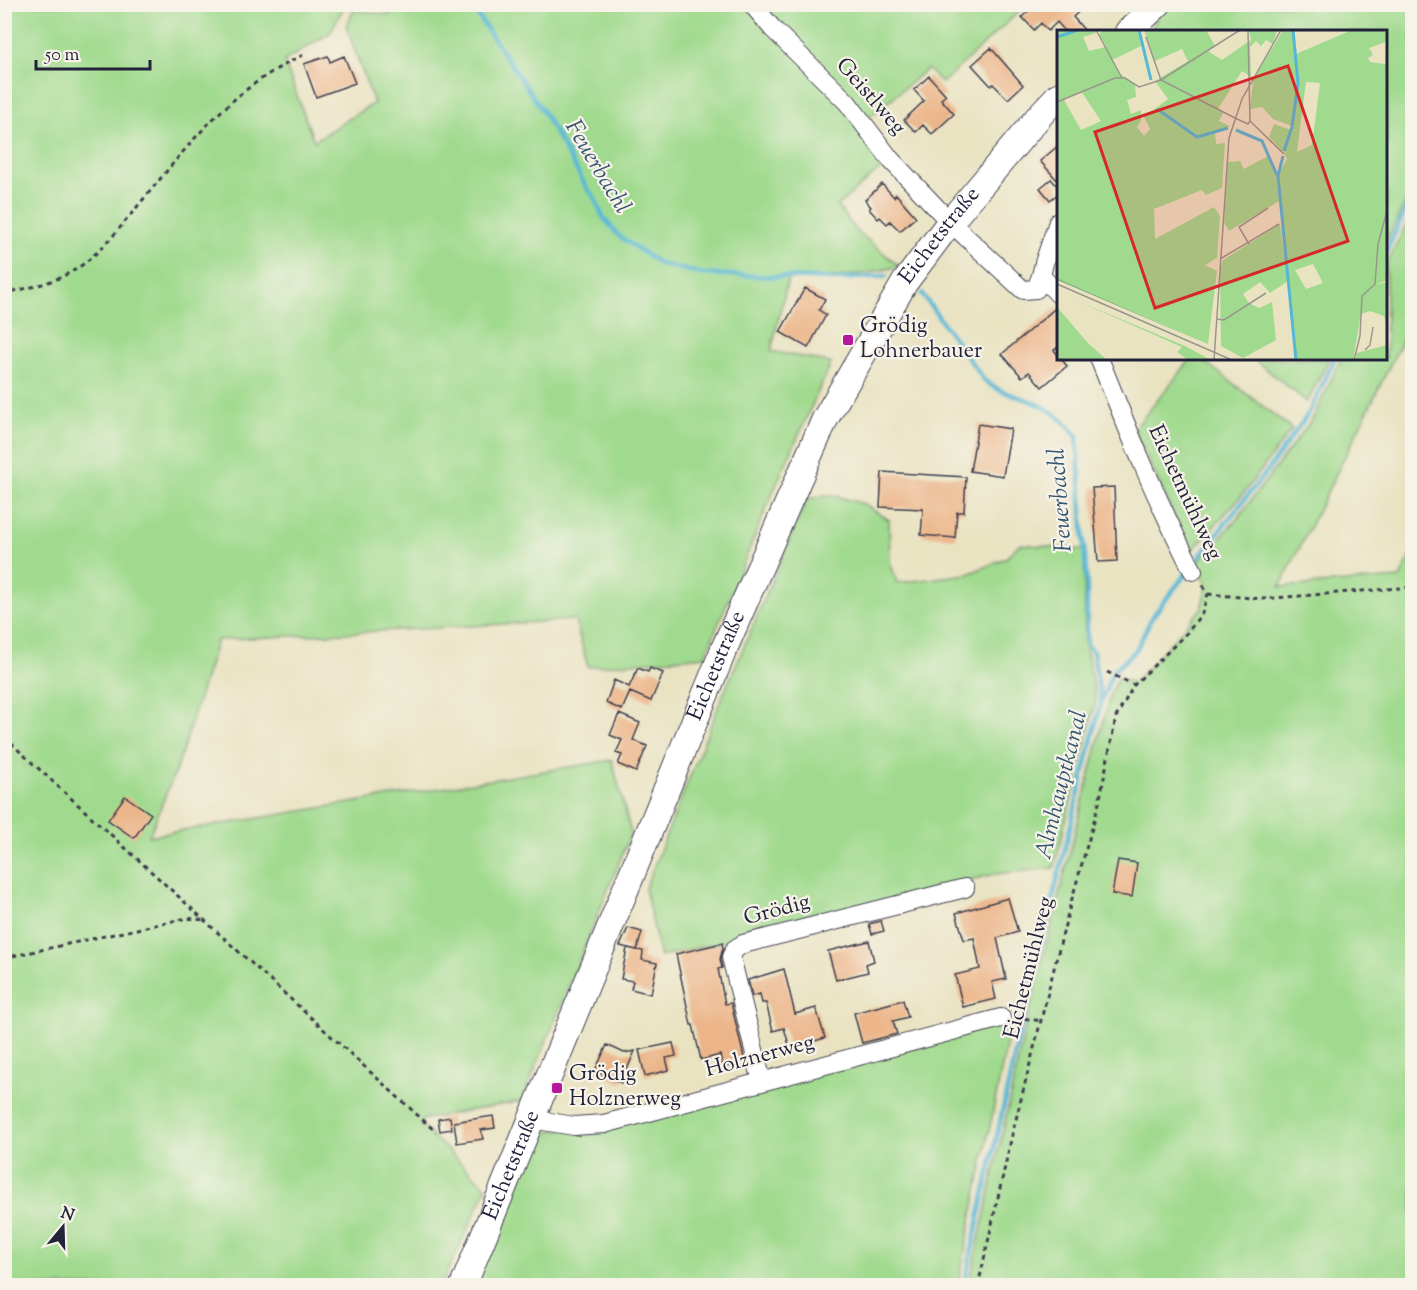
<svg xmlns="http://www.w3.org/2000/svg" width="1417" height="1290" font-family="'Sorts Mill Goudy',serif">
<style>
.green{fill:#a0da8e;stroke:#617e64;stroke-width:1.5}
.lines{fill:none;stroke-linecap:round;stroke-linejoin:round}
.stream{stroke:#56b7d5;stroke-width:4.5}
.building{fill:#ecb589}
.street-casing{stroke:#403f4f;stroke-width:20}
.secondary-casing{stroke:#403f4f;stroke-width:28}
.path{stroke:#403f4f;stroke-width:3;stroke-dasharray:4.5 4.5;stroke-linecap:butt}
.street{stroke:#fff;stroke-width:18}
.secondary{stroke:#fff;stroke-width:26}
.poi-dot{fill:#b5179e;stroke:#f7f3e8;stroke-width:2}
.labels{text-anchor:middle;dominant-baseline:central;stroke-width:4.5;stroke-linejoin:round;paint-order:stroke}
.street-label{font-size:22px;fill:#22223b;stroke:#f7f3e8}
.poi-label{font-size:22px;fill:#22223b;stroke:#f7f3e8;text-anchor:start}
.water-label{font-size:24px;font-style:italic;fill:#345671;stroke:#f7f3e8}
.inset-river{fill:none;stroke:#56b7d5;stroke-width:3}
.inset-road{fill:none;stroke:#99968c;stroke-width:1.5}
.view{fill:#d62828;fill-opacity:0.15;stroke:#d62828;stroke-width:3}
.inset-edge{fill:none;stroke:#22223b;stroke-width:3}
</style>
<rect width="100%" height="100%" fill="#f7f3e8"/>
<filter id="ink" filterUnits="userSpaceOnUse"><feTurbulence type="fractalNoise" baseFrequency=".0167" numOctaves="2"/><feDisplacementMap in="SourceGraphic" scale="12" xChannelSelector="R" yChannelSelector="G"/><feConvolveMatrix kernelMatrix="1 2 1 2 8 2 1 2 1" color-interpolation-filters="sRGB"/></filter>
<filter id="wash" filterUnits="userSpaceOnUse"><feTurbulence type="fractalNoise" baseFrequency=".008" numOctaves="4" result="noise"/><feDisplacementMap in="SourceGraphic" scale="24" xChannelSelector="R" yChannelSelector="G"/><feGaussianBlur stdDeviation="1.35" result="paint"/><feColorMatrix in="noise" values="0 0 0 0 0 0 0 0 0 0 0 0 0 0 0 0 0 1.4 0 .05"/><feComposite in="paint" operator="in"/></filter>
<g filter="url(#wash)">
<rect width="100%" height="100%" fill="#e9e3c2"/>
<!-- green -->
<path class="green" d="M 392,4 L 1026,5 L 942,83 L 927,69 L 859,126 L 887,163 L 837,206 L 857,231 L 899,266 C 862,276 825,279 788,279 L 771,351 L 831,363 L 776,485 L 705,656 L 588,667 L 575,620 L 217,640 L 179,762 L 149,836 L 612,760 L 631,833 L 522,1101 L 424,1119 L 420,1124 L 487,1188 L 441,1285 L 5,1286 L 5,5 L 345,5 L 330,33 L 284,61 L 314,141 L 374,103 L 346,26 L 354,10 L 390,15 Z
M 1172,5 L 1412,5 L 1412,189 L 1386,242 L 1386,32 L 1151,32 L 1157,17 Z
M 1412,213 L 1412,321 L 1280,587 L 1400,578 L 1412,553 L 1412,1285 L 969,1286 L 1027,1020 L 1110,695 L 1118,678 L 1134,683 L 1201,609 L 1207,585 L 1196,564 L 1237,519 L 1313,418 L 1341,359 L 1386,358 L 1386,265 Z
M 1200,358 L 1292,429 L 1243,494 L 1191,552 L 1134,429 L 1191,359 Z
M 1254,359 L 1329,359 L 1307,402 Z
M 831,495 L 864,504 L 889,520 L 890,561 L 897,583 L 968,574 L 1006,558 L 1019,544 L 1084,550 L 1085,643 L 1096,700 L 1054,868 L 995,874 L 660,957 L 645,888 L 718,707 L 807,499 Z
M 1011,1022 L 958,1285 L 472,1286 L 536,1136 L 555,1130 L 590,1131 Z"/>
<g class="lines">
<!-- stream -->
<path class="stream" d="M 470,4 L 542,110 L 588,190 L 593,195 L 603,217 L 619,236 L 660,264 L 703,274 L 837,279 L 886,276
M 1386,252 L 1412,196
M 922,294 L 984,380 C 1003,396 1020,395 1040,405 C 1054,412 1068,424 1077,436 L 1087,588 L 1087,645 L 1093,652 L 1101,702
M 1193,564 L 1268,470 L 1310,411 L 1335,358
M 964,1286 L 1020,1031 L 1101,702 L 1113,671 L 1136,650 L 1152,617 L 1188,571"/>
</g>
<g id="blocks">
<!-- building -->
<path class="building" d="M 1036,4 L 1087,4 L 1073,17 L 1086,32 L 1066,32 L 1057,22 L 1048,31 L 1041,23 L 1034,30 L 1022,17 Z
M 991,48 L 1023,85 L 1008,99 L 993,84 L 991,86 L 972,65 Z
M 328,56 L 330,62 L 344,56 L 355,83 L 316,97 L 304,64 Z
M 929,76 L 946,95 L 941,99 L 954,114 L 932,134 L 923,125 L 916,132 L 904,120 L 924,101 L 914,90 Z
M 1059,145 L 1059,182 L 1040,161 Z
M 1051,179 L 1059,188 L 1059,193 L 1050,200 L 1040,188 Z
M 882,184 L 894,197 L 896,194 L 916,217 L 900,231 L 890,221 L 887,224 L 880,217 L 878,219 L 869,209 L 871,207 L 865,200 Z
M 805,288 L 825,299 L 819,310 L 826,315 L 808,348 L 780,332 Z
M 1059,305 L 1059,346 L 1054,350 L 1067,366 L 1042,387 L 1029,372 L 1022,377 L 1002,354 Z
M 978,424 L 1011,429 L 1003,476 L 970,471 Z
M 882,472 L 966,477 L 964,512 L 957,512 L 955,538 L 921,535 L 923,509 L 880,507 Z
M 1114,487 L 1117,561 L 1098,562 L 1092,488 Z
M 638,668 L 648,672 L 650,668 L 663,673 L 651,701 L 630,692 L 622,710 L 606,703 L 614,680 L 629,687 Z
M 619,714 L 640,723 L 633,740 L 647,746 L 636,772 L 618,764 L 622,755 L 616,753 L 622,740 L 610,735 Z
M 125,796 L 151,814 L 134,838 L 108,820 Z
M 1118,860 L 1137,863 L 1132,897 L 1112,894 Z
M 1008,898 L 1018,932 L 997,938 L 1006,979 L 992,982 L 996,999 L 963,1007 L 955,975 L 980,969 L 974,938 L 964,940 L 956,913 Z
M 881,921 L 884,931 L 872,934 L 869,924 Z
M 628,928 L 642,932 L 637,950 L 620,946 Z
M 869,941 L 874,961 L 866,964 L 868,972 L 836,980 L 828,951 Z
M 722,943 L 723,948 L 720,959 L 722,968 L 718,969 L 725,1004 L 731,1003 L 745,1062 L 723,1067 L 720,1055 L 701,1060 L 693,1025 L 691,1025 L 676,954 Z
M 627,948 L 643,951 L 642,960 L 657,963 L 651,994 L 631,989 L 633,981 L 621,979 Z
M 784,969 L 795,1014 L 816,1008 L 825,1038 L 790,1048 L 784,1028 L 773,1031 L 766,1003 L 762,1003 L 760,994 L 752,996 L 748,980 Z
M 903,1000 L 908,1017 L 893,1021 L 897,1034 L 862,1043 L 854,1013 Z
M 673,1043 L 676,1056 L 666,1058 L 669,1070 L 645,1076 L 639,1050 Z
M 607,1045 L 624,1053 L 635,1051 L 621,1083 L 595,1071 Z
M 493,1116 L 495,1128 L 481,1130 L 483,1139 L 457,1143 L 454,1122 Z
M 450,1117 L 452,1129 L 440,1131 L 438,1119 Z"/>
</g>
</g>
<g filter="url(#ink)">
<use href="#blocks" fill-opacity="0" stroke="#403f4f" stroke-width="1.5"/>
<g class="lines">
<!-- street casing -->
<g class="street-casing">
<path id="street" d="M 752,4 L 772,28 L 847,102 L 891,160 L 950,222 L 1023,290 L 1036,289 L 1041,276
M 1058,222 L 1044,263 L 1041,276 L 1058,294
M 1099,358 C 1128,430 1157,502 1193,571
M 762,1082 L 731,957 L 735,949 L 743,944 L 965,888
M 531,1119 L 574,1126 L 604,1124 L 1001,1018"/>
</g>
<!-- secondary casing -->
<g class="secondary-casing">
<g id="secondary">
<path d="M 1128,32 L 1158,4"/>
<path id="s1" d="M 463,1286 L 724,649 L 825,419 L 905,282 L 950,222 L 1041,114 L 1058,96"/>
</g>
</g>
<!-- path -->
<path class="path" d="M 4,293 C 31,288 60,281 82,265 C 105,248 123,224 141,202 C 193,140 228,91 303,55
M 1208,594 L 1262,599 L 1412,587
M 1107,672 L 1134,685
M 4,737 L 436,1132
M 4,958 L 187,918 L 204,920
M 1016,1017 L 1041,1021
M 978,1286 L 1013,1131 L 1068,913 L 1099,803 L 1116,717 L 1134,685 L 1188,632 L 1202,613 L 1208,594 L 1201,583"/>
<!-- street -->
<use href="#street" class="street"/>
<!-- secondary -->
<use href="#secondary" class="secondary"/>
</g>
</g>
<!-- markers -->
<g class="poi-dot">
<rect x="842" y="334" width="12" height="12" rx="3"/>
<rect x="551" y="1082" width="12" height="12" rx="3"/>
</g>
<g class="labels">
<!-- street labels -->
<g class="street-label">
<text transform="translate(870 97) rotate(49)">Geistlweg</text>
<text stroke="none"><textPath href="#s1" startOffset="1156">Eichetstraße</textPath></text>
<text transform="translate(1184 493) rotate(65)">Eichetmühlweg</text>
<text stroke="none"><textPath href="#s1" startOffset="670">Eichetstraße</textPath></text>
<text transform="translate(777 911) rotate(-15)">Grödig</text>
<text transform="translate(1030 968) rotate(-76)">Eichetmühlweg</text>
<text transform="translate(760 1057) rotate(-15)">Holznerweg</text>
<text stroke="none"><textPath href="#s1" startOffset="130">Eichetstraße</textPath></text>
</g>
<!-- poi labels -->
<g class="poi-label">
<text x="860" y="327">Grödig<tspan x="860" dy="25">Lohnerbauer</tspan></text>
<text x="569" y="1075">Grödig<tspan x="569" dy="25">Holznerweg</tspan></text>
</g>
<!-- water labels -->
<g class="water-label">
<text transform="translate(597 167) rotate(59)">Feuerbachl</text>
<text transform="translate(1061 500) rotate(-94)">Feuerbachl</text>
<text transform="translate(1062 785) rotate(-76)">Almhauptkanal</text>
</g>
</g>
<!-- overview -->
<g transform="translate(1057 30)">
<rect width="330" height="330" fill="#e9e3c2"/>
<path d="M 0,0 L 37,0 L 39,3 L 26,7 L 32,21 L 49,17 L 42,4 L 46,0 L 82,0 L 84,16 L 55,30 L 63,44 L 78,54 L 79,67 L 70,70 L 74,84 L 84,80 L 84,91 L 80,97 L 87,106 L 93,99 L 87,87 L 111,69 L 98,51 L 131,31 L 125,19 L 98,31 L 87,0 L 149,0 L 158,16 L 151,21 L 165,30 L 194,10 L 192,0 L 220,0 L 216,14 L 209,10 L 204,16 L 199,11 L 193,17 L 194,47 L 185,41 L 161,79 L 166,83 L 162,91 L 173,96 L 158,103 L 159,114 L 168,113 L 165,158 L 149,165 L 145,160 L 97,179 L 98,209 L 157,177 L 163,186 L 160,228 L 148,235 L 160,241 L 151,314 L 0,248 ZM 24,61 L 44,91 L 24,100 L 7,70 ZM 226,0 L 236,0 L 240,52 L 235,96 L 216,89 L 205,77 L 193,79 L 196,50 ZM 237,0 L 239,24 L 295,0 L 325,0 L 330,4 L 328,12 L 312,18 L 316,25 L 311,28 L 313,32 L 328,34 L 330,30 L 330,250 L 319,255 L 330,252 L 330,298 L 327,286 L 313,281 L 304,284 L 296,330 L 240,330 L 221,145 L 230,129 L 227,123 L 236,98 L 241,55 ZM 249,52 L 263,53 L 255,115 L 240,122 ZM 256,234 L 266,253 L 249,259 L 238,240 ZM 217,94 L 234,100 L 226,122 L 212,107 ZM 211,126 L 220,146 L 222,171 L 172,201 L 167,193 L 171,132 L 183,131 L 187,139 ZM 223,194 L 231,251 L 213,263 L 203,252 L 186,264 L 192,273 L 202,278 L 215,272 L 219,310 L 186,328 L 164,316 L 163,241 L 166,230 ZM 18,270 L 128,316 L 154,330 L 131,330 L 120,322 L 125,317 ZM 0,277 L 31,313 L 50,330 L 0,330 ZM 330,315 L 330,330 L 298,330 L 300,323 Z" fill="#a0da8e" fill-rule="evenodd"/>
<path d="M 0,248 L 150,314 L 0,250 Z" fill="#80ba79"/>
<path class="inset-river" d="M 82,0 L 94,50M 0,7 L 21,0M 100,79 L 140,107 L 171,98M 179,100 L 205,111 L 220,145M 227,121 L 235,97 L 241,53 L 236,0M 226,126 L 221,146 L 239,330"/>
<path class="inset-road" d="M 39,0 L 65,48M 191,0 L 193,91 L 227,124M 89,7 L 104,50M 104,50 L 178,88 L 191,94 L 193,91M 0,72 L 58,48 L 68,48 L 82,57 L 104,50 L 183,0M 192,214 L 182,197 L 211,178M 163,229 L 222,194M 0,254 L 175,330M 159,289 L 167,290 L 209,263M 308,320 L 313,315 L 316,297M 157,330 L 172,108 L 185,69 L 224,0M 297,330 L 303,306 L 305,266 L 318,254 L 321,214 L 330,181"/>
<path class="view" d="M 231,36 L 291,211 L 98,278 L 38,102 Z"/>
<rect width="330" height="330" class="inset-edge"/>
</g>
<!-- margin -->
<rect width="1417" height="1290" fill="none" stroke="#f7f3e8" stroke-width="24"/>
<!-- north arrow -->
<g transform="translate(63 1227) rotate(19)" stroke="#f7f3e8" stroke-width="4.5" paint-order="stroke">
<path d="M0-4.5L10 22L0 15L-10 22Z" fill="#22223b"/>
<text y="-9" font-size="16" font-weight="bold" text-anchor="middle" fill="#22223b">N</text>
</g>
<!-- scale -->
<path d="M36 60v9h114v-9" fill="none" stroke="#22223b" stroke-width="3"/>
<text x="45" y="60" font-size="18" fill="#22223b" stroke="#f7f3e8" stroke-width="4.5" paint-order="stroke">50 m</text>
</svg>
